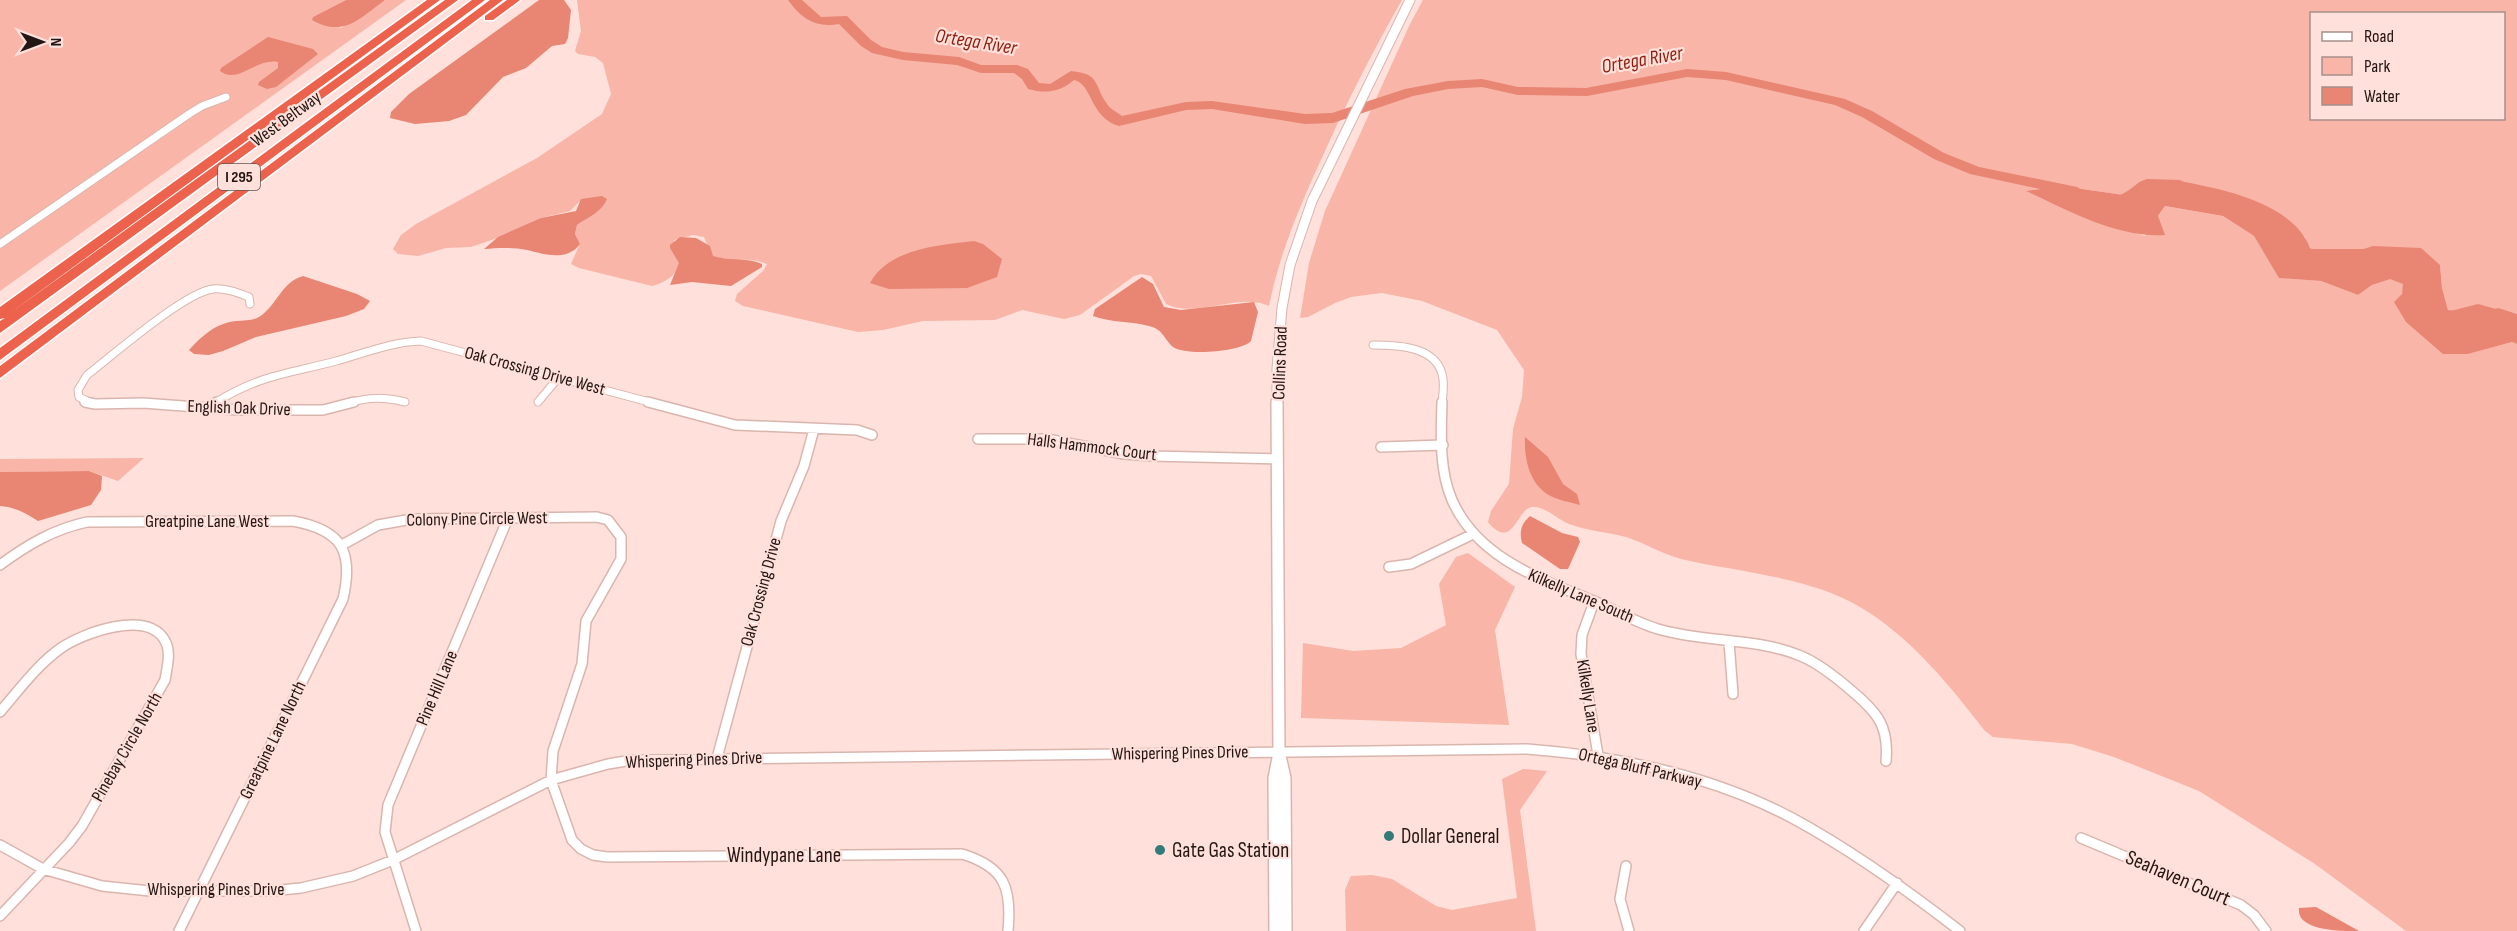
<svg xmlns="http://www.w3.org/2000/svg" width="2517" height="931" font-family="'Sofia Sans Condensed',sans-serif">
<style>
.green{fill:#f8b5a8;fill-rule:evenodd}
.water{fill:#e88573}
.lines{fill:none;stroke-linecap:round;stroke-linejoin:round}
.river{fill:#e88573;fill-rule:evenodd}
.minor-far1-casing{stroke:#dab5ae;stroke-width:9}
.minor-casing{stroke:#dab5ae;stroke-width:12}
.tertiary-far1-casing{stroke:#dab5ae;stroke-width:11}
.tertiary-casing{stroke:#dab5ae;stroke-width:14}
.motorway-casing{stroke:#fff;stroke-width:3}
.minor-far1{stroke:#fff;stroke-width:7}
.minor{stroke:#fff;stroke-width:9}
.tertiary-far1{stroke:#fff;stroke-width:9}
.tertiary{stroke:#fff;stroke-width:11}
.motorway{fill:#ec624c;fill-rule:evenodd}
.poi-dot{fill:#327b78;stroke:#ffe0da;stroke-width:2}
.labels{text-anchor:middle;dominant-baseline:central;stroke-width:4.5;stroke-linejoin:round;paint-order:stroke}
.shield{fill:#ffe0da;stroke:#65534f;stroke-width:1.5}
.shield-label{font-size:16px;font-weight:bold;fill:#231613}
.street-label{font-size:18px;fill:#231613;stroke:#ffe0da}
.water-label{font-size:20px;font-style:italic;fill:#911c0b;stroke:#ffe0da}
.near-poi-label{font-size:21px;fill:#231613;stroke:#ffe0da;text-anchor:start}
.near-street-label{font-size:21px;fill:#231613;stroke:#ffe0da}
</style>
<rect width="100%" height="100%" fill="#ffe0da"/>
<!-- green -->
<path class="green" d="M 0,0 L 346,0 L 313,17 L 341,28 L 385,0 L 406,0 L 0,291 Z
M 577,0 L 1402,0 C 1374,49 1348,100 1325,151 C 1302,201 1280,251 1269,306 C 1239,292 1197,319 1166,304 L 1151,276 L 1141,274 L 1134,276 L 1080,315 L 1064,319 L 1022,310 L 995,320 L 923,321 L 883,330 L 858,332 L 743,306 L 735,301 L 737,294 L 763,271 L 767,264 C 750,256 730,262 712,256 L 704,237 L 693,235 L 674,240 C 675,247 680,259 679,265 C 677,276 661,284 652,286 L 579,268 L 571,264 L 580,244 L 575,234 L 577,225 L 599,210 L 579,202 L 570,211 L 541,218 L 509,234 L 471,247 L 446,248 L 418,256 L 398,254 L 393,249 L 401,235 L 416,224 L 537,158 L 602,114 L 611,94 L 603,63 L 595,57 L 578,54 L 575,51 L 581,31 Z
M 1423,0 L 2517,0 L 2517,314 L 2499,308 L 2469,312 L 2448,310 L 2442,288 L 2440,265 L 2332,259 L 2313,255 L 2305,237 L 2156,184 L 2124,195 L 2061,186 L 2027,191 L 2091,220 L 2145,236 L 2165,206 L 2223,216 L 2254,236 L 2280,278 L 2321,281 L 2358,295 L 2372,285 L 2390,278 L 2404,284 L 2402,294 L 2468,354 L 2512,342 L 2517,344 L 2517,931 L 2406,931 L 2315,864 L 2199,791 L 2114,757 L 2072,744 L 1993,737 L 1985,731 C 1950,686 1911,637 1860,607 C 1811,577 1737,572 1681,559 C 1662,554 1645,543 1626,537 C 1607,532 1587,531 1569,524 C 1557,519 1545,506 1532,507 C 1516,509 1513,552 1488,522 L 1491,511 L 1509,484 L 1513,429 L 1522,397 L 1524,370 L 1497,330 L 1422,301 L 1382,293 L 1351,297 L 1335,303 L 1308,317 L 1300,318 L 1309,263 L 1325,211 L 1410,24 ZM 2312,14 L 2504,14 L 2504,118 L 2312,118 Z
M 144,458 L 118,481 L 89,471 L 0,472 L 0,459 Z
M 1468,553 L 1515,587 L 1495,630 L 1509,725 L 1301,718 L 1303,643 L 1353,651 L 1401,648 L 1446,625 L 1439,584 L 1456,557 Z
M 1523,769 L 1547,771 L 1520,810 L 1536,931 L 1346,931 L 1345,890 L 1351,876 L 1372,875 L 1392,879 L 1436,906 L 1452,910 L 1517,898 L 1502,779 Z"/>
<!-- water -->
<path class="water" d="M 346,0 L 385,0 C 360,18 344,38 312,20 L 313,17 Z
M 539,0 L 564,0 L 571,10 L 568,38 L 565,44 L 552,46 L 526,68 L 503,77 L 466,115 L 449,121 L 415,124 L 390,118 L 391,112 L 409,94 Z
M 268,37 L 313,49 L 318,54 L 276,87 L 267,89 L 258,85 L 259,82 L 278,68 L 278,62 C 255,58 238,85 220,71 L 221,68 Z
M 2180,181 C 2220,189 2281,200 2305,238 C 2309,243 2310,250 2313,255 L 2332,259 L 2373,246 L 2421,248 L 2440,265 L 2442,288 L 2448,310 L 2469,312 L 2499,308 L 2517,314 L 2517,344 L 2512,342 L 2468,354 L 2443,354 L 2406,322 L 2394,302 L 2402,294 L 2403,284 L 2390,279 L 2372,285 L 2358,295 L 2321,281 L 2279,278 L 2254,236 L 2223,216 L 2165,206 L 2158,216 L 2165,235 C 2117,238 2069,211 2026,191 L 2061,186 L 2124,195 L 2156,184 Z
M 602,196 L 607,199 C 602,212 588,217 577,225 L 575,234 L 580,244 C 567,262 544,254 527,250 C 513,247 497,248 484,249 L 498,237 L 541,218 L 576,211 L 581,199 Z
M 680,237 L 696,238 L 710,246 L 713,256 C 729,261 746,257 762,264 L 762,267 L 731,286 L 692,282 L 670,285 L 679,263 L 670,248 L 670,245 Z
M 974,241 L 983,244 L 1002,259 L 997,277 L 967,288 L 889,289 L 870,283 C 888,249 939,245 974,241 Z
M 303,276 L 357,294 L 370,301 L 364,309 L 346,316 L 256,337 L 223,351 L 209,355 L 194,354 L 189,350 C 202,336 216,323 236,321 C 244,320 252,321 259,317 C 278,305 280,283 303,276 Z
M 1142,277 L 1153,284 L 1164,307 L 1181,310 L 1254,302 L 1258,312 L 1251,341 C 1241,352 1186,356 1173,347 C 1164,339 1163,329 1149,326 C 1131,321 1112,323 1093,316 L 1095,309 Z
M 1525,437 L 1548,457 L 1563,484 L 1577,494 L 1580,505 C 1570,502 1556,500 1547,494 C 1529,482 1524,458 1525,437 Z
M 89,471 L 102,476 L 101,490 L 91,505 L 38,521 C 26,513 14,507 0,506 L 0,472 Z
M 1530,516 L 1562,533 L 1578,537 L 1580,542 L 1568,569 L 1560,569 L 1522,543 C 1519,532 1521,524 1530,516 Z
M 2316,907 L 2359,931 C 2341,931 2296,931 2299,908 Z"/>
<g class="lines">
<!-- river -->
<path class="river" d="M 788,0 L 802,0 L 821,17 L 847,16 L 871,40 L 882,47 L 903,52 L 959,57 L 981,65 L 1017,65 L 1028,69 L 1039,83 L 1050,84 L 1071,71 C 1101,74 1093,84 1107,104 C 1110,109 1117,112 1122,116 L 1186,102 L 1212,101 L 1305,114 L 1332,113 L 1405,89 L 1448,81 L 1482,79 L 1518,87 L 1586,88 L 1687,69 L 1726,72 L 1845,99 L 1872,111 L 1944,153 L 1979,167 L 2077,187 L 2085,192 L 2077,197 L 1970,174 L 1934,159 L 1862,117 L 1835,105 L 1726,80 L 1687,77 L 1587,96 L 1518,95 L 1482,87 L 1448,89 L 1413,96 L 1333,123 L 1305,124 L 1212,109 L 1186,110 L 1119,126 C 1090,118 1092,83 1074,80 C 1060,92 1046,94 1028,89 L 1022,79 L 1014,73 L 981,73 L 957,65 L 903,60 L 872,53 L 861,46 L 839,24 C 815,28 802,19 788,0 Z
M 2147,179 L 2180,180 L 2188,185 L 2180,190 L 2151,189 C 2139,200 2133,208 2117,204 L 2114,200 L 2117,196 C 2131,192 2135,182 2147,179 Z
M 2289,240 L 2312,249 L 2374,249 L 2380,250 L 2382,254 L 2380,258 L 2374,259 L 2310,259 L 2283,249 L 2281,245 L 2283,241 Z
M 2478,304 L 2517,315 L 2517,328 C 2505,324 2494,318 2481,316 C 2468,315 2456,325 2443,321 L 2441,317 L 2443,313 Z"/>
<!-- minor-far1 casing -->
<g class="minor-far1-casing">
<path id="minor-far1" d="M 0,244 L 189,114 L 202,106 L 226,97
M 1373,345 C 1398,345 1439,346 1443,379 C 1444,387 1443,395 1442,403
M 538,402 L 558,378
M 91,403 L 79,397 L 78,390 L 87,375 C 113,355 185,292 213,289 C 226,288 238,293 249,297 L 250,304
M 138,403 L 144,403
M 215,403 C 259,375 288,374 336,361 C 365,353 391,342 421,341 L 653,403
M 348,403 C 370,397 384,397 405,402"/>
</g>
<!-- minor casing -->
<g class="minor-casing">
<path id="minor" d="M 85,402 L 95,404 L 143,403 L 237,410 L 323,410 L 354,402
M 648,402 L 735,425 L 857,430 L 872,435
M 1442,402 C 1441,434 1439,470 1452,500 C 1478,559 1541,579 1596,602 C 1617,611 1637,623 1658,629 C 1705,643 1755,637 1801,656 C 1820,664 1837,678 1853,692 C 1878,713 1889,727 1886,761
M 207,408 L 217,402
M 978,439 L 1047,439 L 1124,454 L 1152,456 L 1278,459
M 1381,447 L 1443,445
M 342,545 L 378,525 L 412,519 L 597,517 L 608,520 L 621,537 L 621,559 L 586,621 L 582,664 L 553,751 L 551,780 L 572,840 L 581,849 L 593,855 L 607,857 L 962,854 C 1005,867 1012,888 1008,931
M 0,565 C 27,545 54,529 87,522 L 293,521 C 342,530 354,551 343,599 L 179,931
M 1389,567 L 1411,564 L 1473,534
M 1594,602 L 1582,635 L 1581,654 L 1598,755
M 1729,642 L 1733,694
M 0,712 C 19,690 37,665 61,648 C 83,633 145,610 164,639 C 172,651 167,667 165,680 L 82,826 L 69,843 L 0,916
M 717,758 L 781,521 L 804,466 L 814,429
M 2081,838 L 2241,905 L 2254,915 L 2266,931
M 0,845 L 43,869 L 102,886 L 150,891 L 270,891 L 301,888 L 353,876 L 393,860 L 551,780 L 608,764 L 632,760 L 1527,749 C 1619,756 1712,775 1794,819 C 1853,851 1907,890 1960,931
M 1626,866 L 1620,899 L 1629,931
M 416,931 L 385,832 L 388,805 L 508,518
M 1864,931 L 1897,883"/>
</g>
<!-- tertiary-far1 casing -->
<g class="tertiary-far1-casing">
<path id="tertiary-far1" d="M 1277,403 L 1277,369 L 1282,308 L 1290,265 L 1312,201 L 1410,0"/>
</g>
<!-- tertiary casing -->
<g class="tertiary-casing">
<path id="tertiary" d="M 1280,756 L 1285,778 L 1286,931
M 1275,931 L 1274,778 L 1279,753 L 1277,402"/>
</g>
<!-- motorway casing -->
<g class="motorway-casing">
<path id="motorway" d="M 427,0 L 440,0 L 6,316 L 445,0 L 458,0 L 0,333 L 0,321 L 5,318 L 0,319 L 0,307 Z
M 472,0 L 485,0 L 0,360 L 0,348 Z
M 490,0 L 503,0 L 0,378 L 0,366 Z
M 507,0 L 520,0 L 493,20 L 485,20 L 485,16 Z"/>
</g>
<!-- minor-far1 -->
<use href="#minor-far1" class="minor-far1"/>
<!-- minor -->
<use href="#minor" class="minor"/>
<!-- tertiary-far1 -->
<use href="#tertiary-far1" class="tertiary-far1"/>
<!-- tertiary -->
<use href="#tertiary" class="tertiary"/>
<!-- motorway -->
<use href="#motorway" class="motorway"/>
</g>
<!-- markers -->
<g class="poi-dot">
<circle cx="1389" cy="836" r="6"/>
<circle cx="1160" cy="850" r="6"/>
</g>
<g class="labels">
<!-- shield labels -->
<rect class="shield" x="218" y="164" width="42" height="26" rx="4.5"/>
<g class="shield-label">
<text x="239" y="177">I 295</text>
</g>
<!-- street labels -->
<g class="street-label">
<text transform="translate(286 119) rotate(-36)">West Beltway</text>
<text transform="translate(1280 363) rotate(-88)">Collins Road</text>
<text transform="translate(535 371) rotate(15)">Oak Crossing Drive West</text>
<text transform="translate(239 408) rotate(2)">English Oak Drive</text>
<text transform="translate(1092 447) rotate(7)">Halls Hammock Court</text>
<text transform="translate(477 519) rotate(-1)">Colony Pine Circle West</text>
<text x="207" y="521">Greatpine Lane West</text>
<text transform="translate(761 592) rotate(-75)">Oak Crossing Drive</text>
<text transform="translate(1581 596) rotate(23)">Kilkelly Lane South</text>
<text transform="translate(437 688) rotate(-67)">Pine Hill Lane</text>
<text transform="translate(1588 696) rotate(81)">Kilkelly Lane</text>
<text transform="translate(273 740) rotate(-64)">Greatpine Lane North</text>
<text transform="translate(127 747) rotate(-60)">Pinebay Circle North</text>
<text transform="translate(1180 753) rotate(-1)">Whispering Pines Drive</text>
<text transform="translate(694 760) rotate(-2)">Whispering Pines Drive</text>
<text transform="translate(1640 768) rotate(13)">Ortega Bluff Parkway</text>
<text x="216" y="889">Whispering Pines Drive</text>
</g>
<!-- water labels -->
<g class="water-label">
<text transform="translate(976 42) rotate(9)">Ortega River</text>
<text transform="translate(1642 60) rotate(-10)">Ortega River</text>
</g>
<!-- near-poi labels -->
<g class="near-poi-label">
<text x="1401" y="836">Dollar General</text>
<text x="1172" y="850">Gate Gas Station</text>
</g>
<!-- near-street labels -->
<g class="near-street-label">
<text x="784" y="855">Windypane Lane</text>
<text transform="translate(2178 878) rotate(23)">Seahaven Court</text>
</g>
</g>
<!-- legend -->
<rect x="2310" y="12" width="195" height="108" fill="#ffe0da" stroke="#a78f8a" stroke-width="1.5"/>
<rect x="2322" y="32" width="30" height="9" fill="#ffffff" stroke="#a78f8a" stroke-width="1.5"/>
<text x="2364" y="42" font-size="18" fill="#231613">Road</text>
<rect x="2322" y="57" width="30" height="18" fill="#f8b5a8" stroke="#a78f8a" stroke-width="1.5"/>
<text x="2364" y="72" font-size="18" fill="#231613">Park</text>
<rect x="2322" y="87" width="30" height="18" fill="#e88573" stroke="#a78f8a" stroke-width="1.5"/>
<text x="2364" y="102" font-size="18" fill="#231613">Water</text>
<!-- north arrow -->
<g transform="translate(42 42) rotate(90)" stroke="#ffe0da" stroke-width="4.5" paint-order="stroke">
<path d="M0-4.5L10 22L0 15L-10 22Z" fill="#231613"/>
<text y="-9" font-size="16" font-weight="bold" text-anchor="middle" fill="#231613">N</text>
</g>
</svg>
